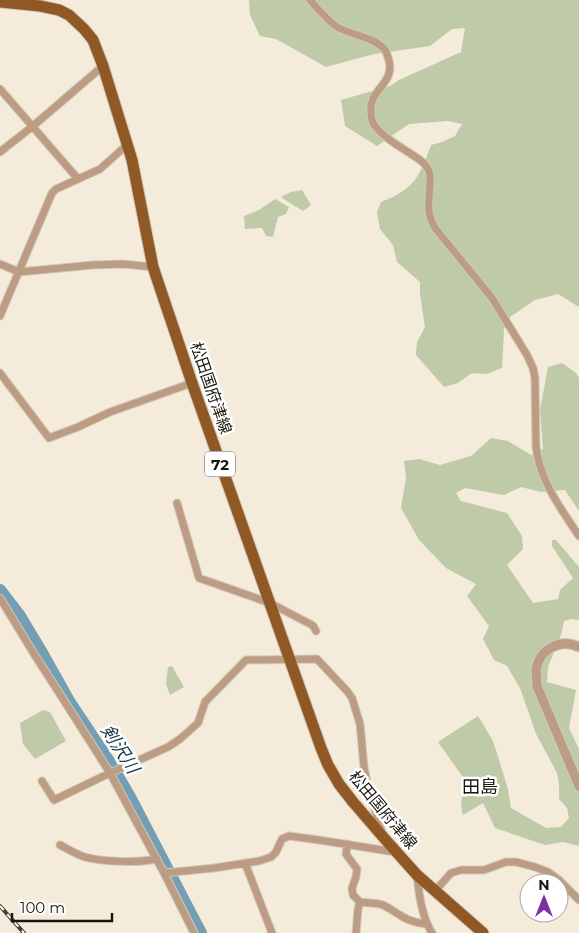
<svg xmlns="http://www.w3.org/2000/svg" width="579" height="933" font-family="Montserrat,'Noto Sans JP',sans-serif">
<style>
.green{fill:#bfcaa9}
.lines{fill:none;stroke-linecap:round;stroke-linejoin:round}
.river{stroke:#749eb4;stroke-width:12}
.minor-casing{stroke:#d1c9ba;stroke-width:9}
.tertiary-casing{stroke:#d1c9ba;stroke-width:11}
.primary-casing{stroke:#d1c9ba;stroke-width:13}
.minor{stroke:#bc9c83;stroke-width:7}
.tertiary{stroke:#bc9c83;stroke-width:9}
.primary{stroke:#905824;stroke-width:11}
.rail-casing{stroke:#443f37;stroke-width:4}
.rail{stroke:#fff;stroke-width:2;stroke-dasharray:5.5;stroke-linecap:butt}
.labels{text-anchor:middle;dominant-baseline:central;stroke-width:5;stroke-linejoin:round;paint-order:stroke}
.shield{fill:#fff;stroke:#5e5c58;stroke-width:1}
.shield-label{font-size:15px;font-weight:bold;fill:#191610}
.street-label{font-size:16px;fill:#191610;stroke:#fff}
.water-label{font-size:18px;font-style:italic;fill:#123849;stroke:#fff}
.neighbourhood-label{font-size:18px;fill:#191610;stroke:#fff}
</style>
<rect width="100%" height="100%" fill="#f4ebda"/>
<!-- green -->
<path class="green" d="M 249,0 L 579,0 L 579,307 L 558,294 L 535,300 L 510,317 L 504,329 L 502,368 L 487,374 L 472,373 L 458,383 L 444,387 L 416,355 L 417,342 L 425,327 L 420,294 L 420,282 L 397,262 L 393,245 L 380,229 L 377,212 L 381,202 C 392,198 406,191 414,181 C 421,173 427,156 431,145 L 442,142 L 455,136 L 462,124 L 448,121 L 409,124 L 377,146 L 345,126 L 341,100 L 390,86 L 399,80 L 461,52 L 465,28 L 452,29 L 430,46 L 374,54 L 326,67 L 276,39 L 260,36 L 250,15 Z
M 302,190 L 311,205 L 303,211 L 282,198 L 281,197 L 291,192 Z
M 275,199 L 289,207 L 286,214 L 278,217 L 273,237 L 266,236 L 262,228 L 245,229 L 244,216 L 259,210 Z
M 562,363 L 576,373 L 579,378 L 579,511 L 565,490 L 541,492 L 521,487 L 504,495 L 465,488 L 456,493 L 461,501 L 507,513 L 522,536 L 523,549 L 507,565 L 533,603 L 558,599 L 560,590 L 573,578 L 552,546 L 552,540 L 556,540 L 579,567 L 579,620 L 572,619 L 564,621 L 561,635 L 548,667 L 547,682 L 576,690 L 569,728 L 579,749 L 579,846 L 563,842 L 545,845 L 495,828 L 483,803 L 463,815 C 459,802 463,794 465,780 L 438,742 L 478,716 L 493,741 L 508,789 L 511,808 L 546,828 L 561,827 L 569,818 L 567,808 L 559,799 L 559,785 L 557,773 L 536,734 L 520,688 L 507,666 L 494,660 L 483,639 L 489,626 L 467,596 L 476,584 L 446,568 L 419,540 L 401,508 L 406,478 L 404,461 L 419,459 L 440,465 L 471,456 L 491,438 L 508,441 L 531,455 L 543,449 L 540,410 L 548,367 Z
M 172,666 L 184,687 L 170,695 L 166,684 L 168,667 Z
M 43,710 L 50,712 L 66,741 L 35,759 L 23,744 L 20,723 Z"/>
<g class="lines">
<!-- river -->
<path class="river" d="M 0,590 L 20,616 L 41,651 L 69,701 L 109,761 L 130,797 L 201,933"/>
<!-- minor casing -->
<g class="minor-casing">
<path id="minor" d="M 310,0 C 318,9 327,20 337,27 C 351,35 375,37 385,50 C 387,53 388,57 389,61 C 395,84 368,90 371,112 C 371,117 372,122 375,126 C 384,138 399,146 411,154 C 417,158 425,162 428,169 C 431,173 430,179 430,184 C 429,201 426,213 435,228 L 492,298 L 527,355 L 533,368 L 535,378 L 536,447 C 540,481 561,509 579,536
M 0,89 L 78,179
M 0,152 L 33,126 L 103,66
M 0,264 L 19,272 L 93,265 L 123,264 L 153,267
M 0,316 L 52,193 L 56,189 L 100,169 L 128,144
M 0,373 L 49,438 L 78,427 L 110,412 L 192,383
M 177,503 L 199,578 L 270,603 L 312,625 L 314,627 L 316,631
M 0,598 L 34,654 L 63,699 L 110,773 L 164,873 L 194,933
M 42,781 L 54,800 L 110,773 L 168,747 L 180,739 L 198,723 L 205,702 L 246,660 L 317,659 L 347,691 L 352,698 L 360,724 L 364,767 L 368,788 L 382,833
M 347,844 L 346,854 L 357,869 L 356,877 L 352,888 L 353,895 L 360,902 L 358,909 L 356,933
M 60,845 C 68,849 77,855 85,857 C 104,862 137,863 157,859
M 245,863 L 272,933
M 164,873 L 214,868 L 259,861 L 271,857 L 276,852 L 282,839 L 289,836 L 319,840 L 395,852
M 417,876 C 419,895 422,917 432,933
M 435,891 L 451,873 L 461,870 L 484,870 L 506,862 L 516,862 L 535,867 L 548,872 L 559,880 L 579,900
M 360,902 C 366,903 378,903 383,905 C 401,914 405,922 426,924"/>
</g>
<!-- tertiary casing -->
<g class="tertiary-casing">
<path id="tertiary" d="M 579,647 C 561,638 539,649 536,670 C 536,675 537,681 537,686 L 579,786"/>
</g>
<!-- primary casing -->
<g class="primary-casing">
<path id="primary" d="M 0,2 L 40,6 L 59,10 L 69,15 L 84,29 L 93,40 L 103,66 L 132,160 L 153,267 L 192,383 L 321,748 L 328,765 L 339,784 L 353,802 L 384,838 L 417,875 L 483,933"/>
</g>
<!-- minor -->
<use href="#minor" class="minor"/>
<!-- tertiary -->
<use href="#tertiary" class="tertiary"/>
<!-- primary -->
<use href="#primary" class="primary"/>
<!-- rail casing -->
<g class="rail-casing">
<path id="rail" d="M 0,906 L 24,933"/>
</g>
<!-- rail -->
<use href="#rail" class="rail"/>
</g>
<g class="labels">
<!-- shield labels -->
<rect class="shield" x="205" y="451.5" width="30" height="25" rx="4"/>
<g class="shield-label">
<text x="220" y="464">72</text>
</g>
<!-- street labels -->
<g class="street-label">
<text transform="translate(211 388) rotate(71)">松田国府津線</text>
<text transform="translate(383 810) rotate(50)">松田国府津線</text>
</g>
<!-- water labels -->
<g class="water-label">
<text transform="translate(120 749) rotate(57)">剣沢川</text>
</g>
<!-- neighbourhood labels -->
<g class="neighbourhood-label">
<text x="480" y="787">田島</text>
</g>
</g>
<!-- north arrow -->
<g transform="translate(544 898)"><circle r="24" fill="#ffffff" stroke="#a3a29f"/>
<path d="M0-4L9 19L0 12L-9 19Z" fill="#7d30a1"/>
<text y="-8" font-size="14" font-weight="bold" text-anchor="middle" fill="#191610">N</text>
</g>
<!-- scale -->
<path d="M12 913v8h100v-8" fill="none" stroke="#191610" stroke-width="2.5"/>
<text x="20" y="913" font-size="15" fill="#191610" stroke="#ffffff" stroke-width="4" paint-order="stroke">100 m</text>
</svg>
